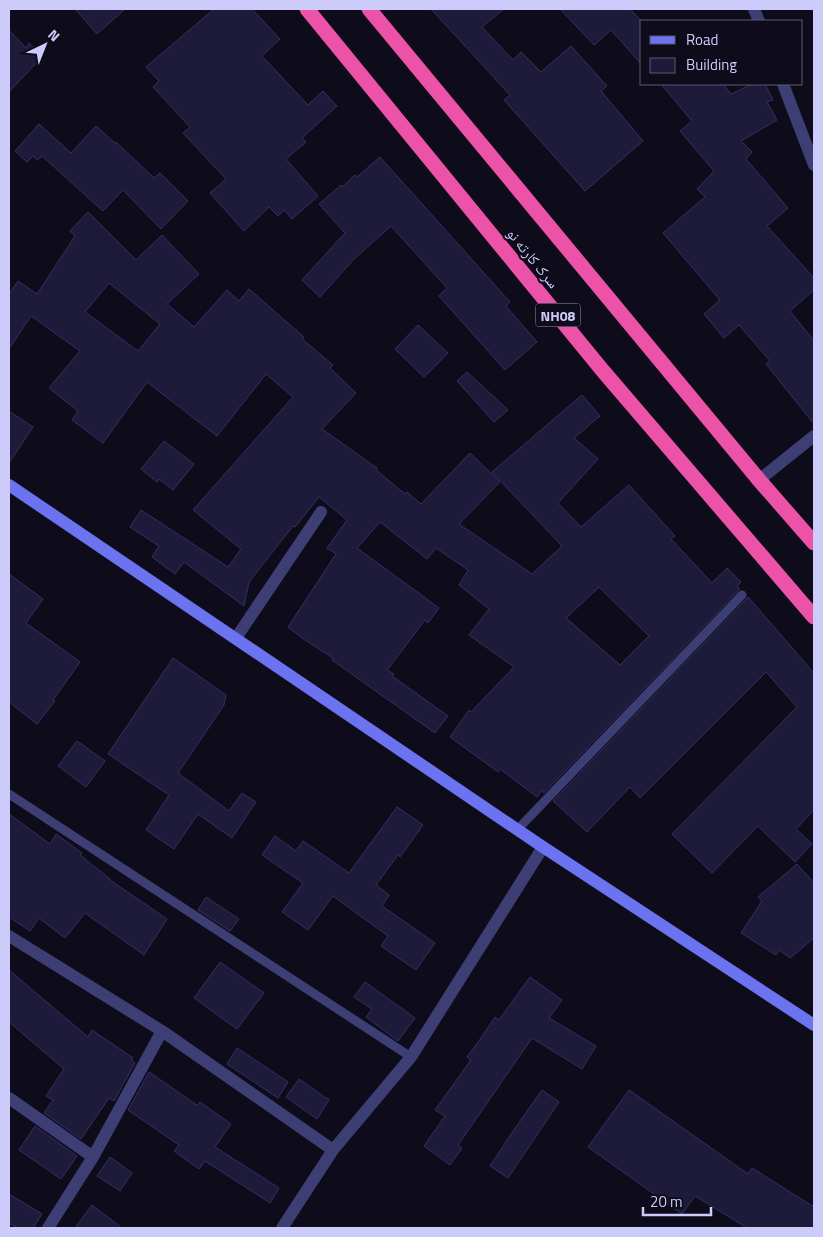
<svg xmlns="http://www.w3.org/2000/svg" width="823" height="1237" font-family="'Titillium Web','Noto Naskh Arabic',sans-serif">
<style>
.building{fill:#1e1a39;stroke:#352f63;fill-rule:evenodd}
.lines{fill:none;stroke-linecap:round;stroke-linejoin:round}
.lane{stroke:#3c3e74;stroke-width:9}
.street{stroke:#3c3e74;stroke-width:12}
.secondary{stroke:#6c73f0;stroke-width:12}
.highway{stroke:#ed52a9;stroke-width:15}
.labels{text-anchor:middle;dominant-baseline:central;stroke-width:4.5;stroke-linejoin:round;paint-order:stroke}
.shield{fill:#0e0c1a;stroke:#9392b7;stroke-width:1}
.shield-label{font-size:14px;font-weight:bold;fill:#cccbfa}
.street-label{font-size:15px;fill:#cccbfa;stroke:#0e0c1a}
</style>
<rect width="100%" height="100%" fill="#0e0c1a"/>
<!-- building -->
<path class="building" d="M 75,9 L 125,9 L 97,34 Z
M 214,9 L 252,9 L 280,39 L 262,56 L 308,105 L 323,91 L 337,106 L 302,138 L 306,142 L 286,159 L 318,196 L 292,219 L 284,210 L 278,216 L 269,207 L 244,231 L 210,193 L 226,179 L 183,133 L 190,127 L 153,87 L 159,81 L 146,67 Z
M 431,9 L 504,9 L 482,27 L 513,60 L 521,52 L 541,72 L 571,46 L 607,86 L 601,91 L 643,141 L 585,191 L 504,100 L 510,95 Z
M 560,9 L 630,9 L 642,22 L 642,65 L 611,30 L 594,45 Z
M 9,30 L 26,48 L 29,43 L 43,56 L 9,92 Z
M 661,84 L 723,84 L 731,94 L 752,84 L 765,84 L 773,100 L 767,102 L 777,120 L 741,141 L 752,152 L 746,159 L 788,208 L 767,226 L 814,278 L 814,290 L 790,311 L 814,341 L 814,424 L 766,364 L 770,361 L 739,325 L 724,338 L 704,314 L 720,300 L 663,233 L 705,197 L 697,189 L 714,171 L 680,131 L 692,121 Z
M 39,124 L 71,153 L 96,126 L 115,143 L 116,142 L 154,178 L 160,173 L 188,201 L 161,229 L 123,190 L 103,211 L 42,156 L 37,160 L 33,156 L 27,162 L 15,151 Z
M 380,157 L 510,302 L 506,306 L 537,342 L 505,370 L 439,296 L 447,288 L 391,226 L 354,259 L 320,297 L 302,280 L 345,233 L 319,204 L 341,185 L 342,187 L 355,175 L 357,177 Z
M 88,212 L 136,260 L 162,235 L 199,274 L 167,304 L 194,327 L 227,290 L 239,301 L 249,289 L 304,337 L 302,339 L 333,365 L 330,368 L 356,393 L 322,429 L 377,468 L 376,470 L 405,494 L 407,492 L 421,504 L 470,453 L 500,482 L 459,524 L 532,574 L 562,546 L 492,472 L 582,395 L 600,416 L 574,438 L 598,459 L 558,503 L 581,527 L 629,485 L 675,536 L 671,539 L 712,583 L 727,568 L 741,582 L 737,586 L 740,589 L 544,793 L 542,790 L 537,797 L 500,769 L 498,772 L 450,737 L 469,710 L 471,712 L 514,667 L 469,635 L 489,609 L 459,585 L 468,570 L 436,548 L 427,559 L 380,522 L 357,548 L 439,608 L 428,623 L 425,620 L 387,670 L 394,674 L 392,676 L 448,716 L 435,733 L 332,660 L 333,658 L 305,640 L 288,627 L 336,554 L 327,548 L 347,520 L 319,497 L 295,527 L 293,526 L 249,582 L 244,606 L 184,562 L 175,574 L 152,557 L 159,546 L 130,527 L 141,510 L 228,567 L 241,549 L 193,510 L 293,397 L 266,374 L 217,436 L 147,382 L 103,443 L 72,420 L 78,411 L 49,388 L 80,351 L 31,316 L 9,349 L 9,294 L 18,281 L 37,294 L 75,236 L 70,231 ZM 109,283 L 160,324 L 138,351 L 85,312 ZM 599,587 L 649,636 L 620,665 L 566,618 Z
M 418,325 L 448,353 L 424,377 L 395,349 Z
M 467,372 L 508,410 L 494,422 L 457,381 Z
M 9,411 L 33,427 L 9,463 Z
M 164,441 L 194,464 L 173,490 L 159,479 L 157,482 L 141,469 Z
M 9,574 L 43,599 L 26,623 L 80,662 L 53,700 L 55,701 L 37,724 L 9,702 Z
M 748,597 L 814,673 L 814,810 L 796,829 L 812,844 L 795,862 L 758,826 L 712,873 L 672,834 L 797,707 L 766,672 L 640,798 L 630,787 L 587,832 L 553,801 Z
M 173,658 L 226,695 L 224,705 L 178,773 L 229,811 L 242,793 L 256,802 L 232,838 L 198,814 L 174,849 L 146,830 L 169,795 L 108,754 Z
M 77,741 L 105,761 L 86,787 L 58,766 Z
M 397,807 L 423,825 L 400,857 L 398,855 L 376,885 L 389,895 L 382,906 L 435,943 L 416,970 L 381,946 L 388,936 L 333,896 L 308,930 L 282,912 L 303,883 L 262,855 L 275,836 L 296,851 L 303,841 L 349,873 Z
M 9,814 L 50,844 L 56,834 L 82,853 L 80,855 L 110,879 L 110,880 L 167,919 L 144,955 L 85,913 L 65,938 L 39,918 L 30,931 L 9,917 Z
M 797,864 L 814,883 L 814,938 L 790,958 L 779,950 L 776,955 L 741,933 L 762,901 L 758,897 Z
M 206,897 L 239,919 L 230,931 L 198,910 Z
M 220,962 L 264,993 L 237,1029 L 194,998 Z
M 9,970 L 88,1037 L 92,1030 L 133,1058 L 131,1060 L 135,1063 L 114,1101 L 109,1098 L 81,1139 L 44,1113 L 53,1100 L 46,1096 L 64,1069 L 9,1022 Z
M 530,977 L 562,1000 L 549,1018 L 596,1046 L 582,1069 L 532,1038 L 458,1145 L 462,1148 L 450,1165 L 424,1146 L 445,1116 L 435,1110 L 471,1060 L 467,1057 L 481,1038 L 495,1017 L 499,1020 Z
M 365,982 L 415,1018 L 398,1041 L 366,1017 L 372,1009 L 354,997 Z
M 237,1048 L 288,1082 L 278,1098 L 227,1064 Z
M 149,1072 L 197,1105 L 200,1102 L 231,1124 L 215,1147 L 279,1188 L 270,1203 L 205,1161 L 199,1169 L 174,1151 L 179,1145 L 128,1110 Z
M 299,1079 L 329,1100 L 317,1119 L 286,1097 Z
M 542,1090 L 559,1102 L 508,1178 L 490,1166 L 513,1131 Z
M 629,1090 L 748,1174 L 752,1168 L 814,1207 L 814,1228 L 747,1228 L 695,1196 L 682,1214 L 588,1147 Z
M 35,1126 L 77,1156 L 61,1179 L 19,1150 Z
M 110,1157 L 132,1173 L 120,1191 L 97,1176 Z
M 9,1194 L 42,1214 L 33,1228 L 18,1228 L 9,1223 Z
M 92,1205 L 122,1228 L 75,1228 Z"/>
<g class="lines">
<!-- lane -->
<path class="lane" d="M 9,794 L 411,1057
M 517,830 L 742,595"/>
<!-- street -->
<path class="street" d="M 754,9 L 759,21
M 783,84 L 814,165
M 759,480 L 814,436
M 236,638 L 321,512
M 9,936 L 162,1031 L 333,1150
M 9,1098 L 93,1157
M 48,1228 L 93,1157 L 162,1031
M 282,1228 L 333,1150 L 411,1057 L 543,847"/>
<!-- secondary -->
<path class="secondary" d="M 9,485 L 543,847 L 814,1025"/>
<!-- highway -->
<path class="highway" d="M 307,9 L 603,371 L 814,617
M 369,9 L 759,480 L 814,543"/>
</g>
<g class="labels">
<!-- shield labels -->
<rect class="shield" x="535.5" y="303.5" width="45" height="23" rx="4"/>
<g class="shield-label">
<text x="558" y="315">NH08</text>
</g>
<!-- street labels -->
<g class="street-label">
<text transform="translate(533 258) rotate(51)">سرک کارته نو</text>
</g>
</g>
<!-- border -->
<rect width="823" height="1237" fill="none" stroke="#cccbfa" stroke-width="20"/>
<!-- legend -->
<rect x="640" y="20" width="162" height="65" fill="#0e0c1a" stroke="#5a5874"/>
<rect x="650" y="36" width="25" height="8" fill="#6c73f0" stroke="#5a5874"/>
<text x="686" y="45" font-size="15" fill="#cccbfa">Road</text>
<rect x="650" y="58" width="25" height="15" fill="#1e1a39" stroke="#5a5874"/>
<text x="686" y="70" font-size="15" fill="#cccbfa">Building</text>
<!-- north arrow -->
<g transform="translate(45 45) rotate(43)" stroke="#0e0c1a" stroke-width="4" paint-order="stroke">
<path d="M0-4L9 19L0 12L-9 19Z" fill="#cccbfa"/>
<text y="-8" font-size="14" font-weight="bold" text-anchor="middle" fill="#cccbfa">N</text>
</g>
<!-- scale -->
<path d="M643 1207v8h68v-8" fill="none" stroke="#cccbfa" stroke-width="2.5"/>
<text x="650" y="1207" font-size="15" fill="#cccbfa" stroke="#0e0c1a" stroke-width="4" paint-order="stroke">20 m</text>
</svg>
